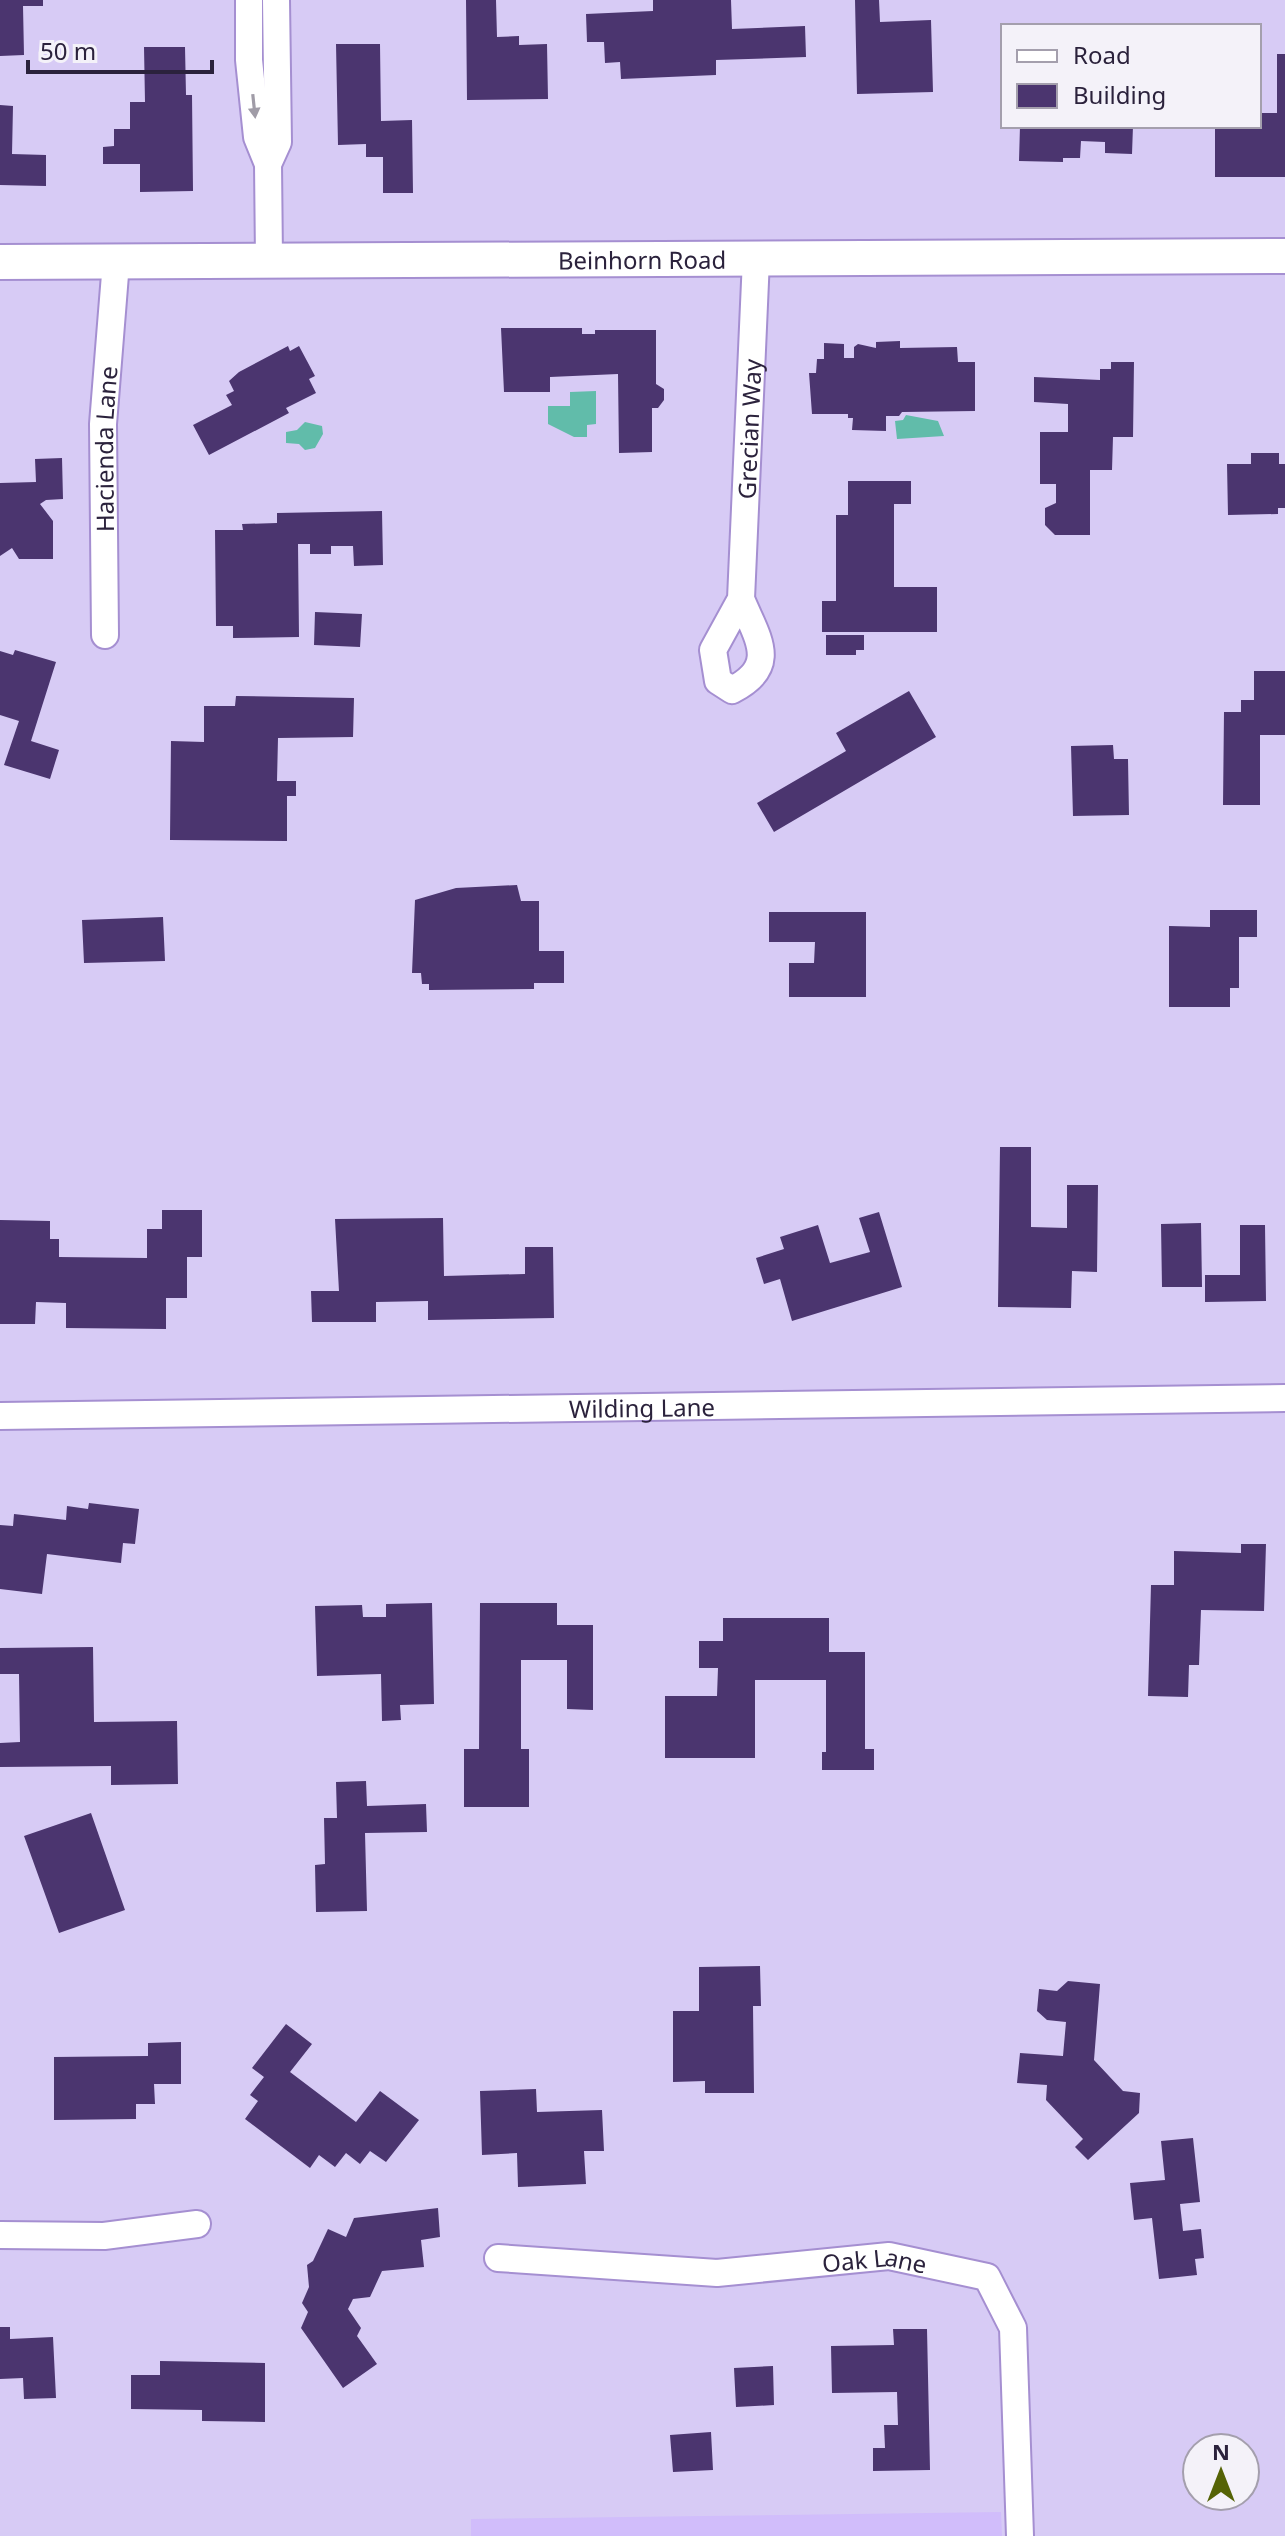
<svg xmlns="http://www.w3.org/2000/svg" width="1285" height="2536" font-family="'Noto Sans',sans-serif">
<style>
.built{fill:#d1bdfb}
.water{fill:#61bcaa}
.building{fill:#4b356f}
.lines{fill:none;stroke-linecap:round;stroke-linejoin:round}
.minor-casing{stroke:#a58fd1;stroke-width:30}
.tertiary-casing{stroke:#a58fd1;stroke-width:38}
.minor{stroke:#fff;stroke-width:26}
.tertiary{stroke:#fff;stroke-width:34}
.oneway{fill:#a09ca7}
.labels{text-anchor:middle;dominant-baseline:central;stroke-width:8;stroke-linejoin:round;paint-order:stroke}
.street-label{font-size:24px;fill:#2b223c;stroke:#f4f2f9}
</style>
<rect width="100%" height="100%" fill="#d7cbf5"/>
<!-- built -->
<path class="built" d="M 1001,2512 L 1002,2536 L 471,2536 L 471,2519 Z"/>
<!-- water -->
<path class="water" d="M 596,391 L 596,424 L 587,425 L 587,437 L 574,437 L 548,424 L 548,406 L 570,406 L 570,392 Z
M 906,415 L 938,421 L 944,436 L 897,439 L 895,421 L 903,420 Z
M 305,422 L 322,426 L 323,434 L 315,448 L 305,450 L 299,444 L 286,443 L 286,432 L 297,430 Z"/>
<!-- building -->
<path class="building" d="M 0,0 L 43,0 L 43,6 L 23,6 L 24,55 L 0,56 Z
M 466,0 L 496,0 L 497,37 L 519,36 L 519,45 L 547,44 L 548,99 L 467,100 Z
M 653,0 L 731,0 L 732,29 L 805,26 L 806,57 L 716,60 L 716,75 L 621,79 L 620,62 L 605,63 L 604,42 L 587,42 L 586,14 L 653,11 Z
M 855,0 L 879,0 L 880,22 L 931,20 L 933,92 L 857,94 Z
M 336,44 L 380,44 L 381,121 L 412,120 L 413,193 L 383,193 L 383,157 L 366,157 L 366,144 L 338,145 Z
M 144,47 L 185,47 L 186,95 L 192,95 L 193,191 L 140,192 L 140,164 L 103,164 L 103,147 L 114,146 L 114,129 L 130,129 L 130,102 L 145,102 Z
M 1277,54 L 1285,54 L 1285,177 L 1215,177 L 1215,126 L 1259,126 L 1259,113 L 1277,113 Z
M 0,105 L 13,106 L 12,154 L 46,155 L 46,186 L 0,185 Z
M 1020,126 L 1133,126 L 1132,154 L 1105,153 L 1105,142 L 1081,141 L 1080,158 L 1063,158 L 1063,162 L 1019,161 Z
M 501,328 L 582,328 L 582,334 L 595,334 L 595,330 L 656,330 L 656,384 L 664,389 L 664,400 L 658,408 L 652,408 L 652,452 L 619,453 L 618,374 L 550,377 L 550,392 L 504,392 Z
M 900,341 L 900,348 L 957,347 L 958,362 L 975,362 L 975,411 L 902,412 L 899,416 L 886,416 L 886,431 L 852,430 L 853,418 L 848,418 L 848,414 L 812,414 L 809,373 L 816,373 L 817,359 L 824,359 L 824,343 L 844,344 L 844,358 L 854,358 L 854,347 L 858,344 L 876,348 L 876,342 Z
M 288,346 L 290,351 L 299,346 L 315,376 L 309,379 L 316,393 L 286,408 L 289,413 L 209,455 L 193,425 L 232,405 L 226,395 L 234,391 L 229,381 L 239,372 Z
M 1111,362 L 1134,362 L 1133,437 L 1113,437 L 1112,470 L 1090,470 L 1090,535 L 1055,535 L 1045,525 L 1045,508 L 1056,503 L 1056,484 L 1040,484 L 1040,432 L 1068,432 L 1068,404 L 1034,402 L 1034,377 L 1100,380 L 1100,369 L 1111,369 Z
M 1251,453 L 1279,453 L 1279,464 L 1285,464 L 1285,508 L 1278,508 L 1278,514 L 1228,515 L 1227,464 L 1251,464 Z
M 62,458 L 63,499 L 46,500 L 40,504 L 53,521 L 53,559 L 19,559 L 12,548 L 0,556 L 0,483 L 36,482 L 35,459 Z
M 848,481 L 911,481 L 911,504 L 894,504 L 894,587 L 937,587 L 937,632 L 822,632 L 822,601 L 836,601 L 836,515 L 848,515 Z
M 382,511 L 383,565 L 354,566 L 353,546 L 331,546 L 331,554 L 310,554 L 310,544 L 298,544 L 299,637 L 233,638 L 233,626 L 216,626 L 215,530 L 243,530 L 242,524 L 277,523 L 277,513 Z
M 315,612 L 362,614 L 360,647 L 314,645 Z
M 826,635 L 864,635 L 864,650 L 856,650 L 856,655 L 826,655 Z
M 15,650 L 56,662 L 31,741 L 59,750 L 50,779 L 4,765 L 19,721 L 0,715 L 0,651 L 13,655 Z
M 1254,671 L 1285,671 L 1285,735 L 1260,735 L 1260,805 L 1223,805 L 1224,712 L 1241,712 L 1241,700 L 1254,700 Z
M 909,691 L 936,737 L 774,832 L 757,803 L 846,751 L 836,733 Z
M 236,696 L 354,698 L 353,737 L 278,738 L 277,781 L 296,781 L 296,796 L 287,796 L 287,841 L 170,840 L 171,741 L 204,742 L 204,706 L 235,706 Z
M 1113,745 L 1114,759 L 1128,759 L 1129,815 L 1073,816 L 1071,746 Z
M 517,885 L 521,901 L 539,901 L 539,951 L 564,951 L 564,983 L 534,983 L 534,989 L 429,990 L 429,984 L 422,984 L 421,973 L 412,973 L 415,900 L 456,888 Z
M 1210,910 L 1257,910 L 1257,937 L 1239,937 L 1239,988 L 1230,988 L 1230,1007 L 1169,1007 L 1169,926 L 1210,927 Z
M 769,912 L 866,912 L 866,997 L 789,997 L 789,963 L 814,963 L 815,942 L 769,942 Z
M 163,917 L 165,961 L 84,963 L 82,920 Z
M 1000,1147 L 1031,1147 L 1031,1227 L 1067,1228 L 1067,1185 L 1098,1185 L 1097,1272 L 1072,1271 L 1071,1308 L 998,1307 Z
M 162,1210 L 202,1210 L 202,1257 L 187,1257 L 187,1298 L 166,1298 L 166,1329 L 66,1328 L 66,1303 L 36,1302 L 35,1324 L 0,1324 L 0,1220 L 50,1221 L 50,1239 L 59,1239 L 59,1257 L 147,1258 L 147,1229 L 162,1229 Z
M 879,1212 L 902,1287 L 792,1321 L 780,1279 L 764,1284 L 756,1258 L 784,1249 L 780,1237 L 818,1225 L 830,1263 L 870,1252 L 859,1218 Z
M 443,1218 L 444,1276 L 525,1274 L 525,1247 L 553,1247 L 554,1318 L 428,1320 L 428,1301 L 376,1302 L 376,1322 L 312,1322 L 311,1291 L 339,1291 L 335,1219 Z
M 1201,1223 L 1202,1287 L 1162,1287 L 1161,1224 Z
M 1240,1225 L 1265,1225 L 1266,1301 L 1205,1302 L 1205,1275 L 1240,1275 Z
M 89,1503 L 139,1509 L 135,1544 L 123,1543 L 121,1563 L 47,1554 L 42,1594 L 0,1589 L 0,1525 L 13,1526 L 14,1514 L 66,1520 L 67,1506 L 88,1509 Z
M 1241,1544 L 1266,1544 L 1264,1611 L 1201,1610 L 1199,1665 L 1189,1665 L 1188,1697 L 1148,1696 L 1151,1585 L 1174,1585 L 1174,1551 L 1241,1553 Z
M 432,1603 L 434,1704 L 400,1705 L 401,1720 L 382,1721 L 381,1674 L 317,1676 L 315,1606 L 362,1605 L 363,1617 L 386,1617 L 386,1604 Z
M 480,1603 L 557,1603 L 557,1625 L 593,1625 L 593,1710 L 567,1709 L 567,1660 L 521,1660 L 521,1749 L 529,1749 L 529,1807 L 464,1807 L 464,1749 L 479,1749 Z
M 723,1618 L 829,1618 L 829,1652 L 865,1652 L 865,1749 L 874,1749 L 874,1770 L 822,1770 L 822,1752 L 826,1752 L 826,1680 L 755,1680 L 755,1758 L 665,1758 L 665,1696 L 717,1696 L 718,1668 L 699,1668 L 699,1641 L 723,1641 Z
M 93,1647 L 94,1722 L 177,1721 L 178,1784 L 111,1785 L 111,1766 L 0,1767 L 0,1743 L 20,1742 L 19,1674 L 0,1674 L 0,1648 Z
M 366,1781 L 367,1806 L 426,1804 L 427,1832 L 365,1833 L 367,1911 L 316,1912 L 315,1865 L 325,1864 L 324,1818 L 337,1818 L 336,1782 Z
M 91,1813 L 125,1910 L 59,1933 L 24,1836 Z
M 760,1966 L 761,2006 L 753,2006 L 754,2093 L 705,2093 L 705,2081 L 673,2082 L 673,2011 L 699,2011 L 699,1967 Z
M 1068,1981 L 1100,1984 L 1094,2060 L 1123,2091 L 1140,2093 L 1139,2113 L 1088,2160 L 1075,2147 L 1083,2139 L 1046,2100 L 1047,2085 L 1017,2083 L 1020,2053 L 1063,2056 L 1066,2022 L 1047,2020 L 1037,2011 L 1039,1989 L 1057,1991 Z
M 286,2024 L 312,2044 L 290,2072 L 356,2122 L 380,2091 L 419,2120 L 386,2162 L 370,2151 L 360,2164 L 346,2153 L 335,2167 L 319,2155 L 310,2168 L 245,2119 L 258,2101 L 250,2095 L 264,2077 L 252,2068 Z
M 181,2042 L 181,2084 L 154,2084 L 155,2104 L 136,2104 L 136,2119 L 54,2120 L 54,2057 L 148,2056 L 148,2043 Z
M 536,2089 L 537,2112 L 602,2110 L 604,2151 L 584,2151 L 586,2184 L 518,2187 L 517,2153 L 482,2155 L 480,2091 Z
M 1193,2138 L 1200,2202 L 1180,2204 L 1183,2231 L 1201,2229 L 1204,2258 L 1195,2259 L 1197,2275 L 1159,2279 L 1152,2218 L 1134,2220 L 1130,2183 L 1165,2180 L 1161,2141 Z
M 438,2208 L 440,2237 L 421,2240 L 424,2267 L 382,2271 L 370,2297 L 353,2299 L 348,2309 L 361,2328 L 357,2336 L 377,2364 L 343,2388 L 301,2328 L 308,2312 L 302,2303 L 309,2287 L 307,2265 L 313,2261 L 328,2229 L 346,2237 L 354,2218 Z
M 0,2327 L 10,2327 L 10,2339 L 53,2337 L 56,2398 L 24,2399 L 23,2378 L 0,2379 Z
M 893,2329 L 927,2329 L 930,2470 L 873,2471 L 873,2448 L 885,2448 L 884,2425 L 898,2425 L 897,2392 L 832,2393 L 831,2346 L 894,2345 Z
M 160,2361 L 265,2363 L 265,2422 L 202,2421 L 202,2410 L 131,2409 L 131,2375 L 160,2375 Z
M 773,2366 L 774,2405 L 736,2407 L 734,2368 Z
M 711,2432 L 713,2470 L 673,2472 L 670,2435 Z"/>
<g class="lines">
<!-- minor casing -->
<g class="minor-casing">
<g id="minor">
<path d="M 249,0 L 249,60 L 257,137 L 268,164 L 269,259"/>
<path d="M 268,164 L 278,142 L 276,0"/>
<path id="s1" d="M 741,599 C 757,638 780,666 732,690 L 718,681 L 713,650 L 741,599 L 756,259"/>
<path id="s2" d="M 105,635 L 103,424 L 116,262"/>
<path id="s3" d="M 0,1416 L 1285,1398"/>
<path d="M 0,2235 L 104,2236 L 197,2224"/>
<path id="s4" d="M 498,2258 L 717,2273 L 889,2256 L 987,2277 L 1013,2328 L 1020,2536"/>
</g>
</g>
<!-- tertiary casing -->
<g class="tertiary-casing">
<g id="tertiary">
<path id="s5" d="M 0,262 L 1285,256"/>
</g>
</g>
<!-- minor -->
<use href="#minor" class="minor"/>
<!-- tertiary -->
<use href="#tertiary" class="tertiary"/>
</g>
<!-- one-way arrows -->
<defs><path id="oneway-solid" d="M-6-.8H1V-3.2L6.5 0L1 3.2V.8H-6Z" transform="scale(2)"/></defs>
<use class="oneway" href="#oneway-solid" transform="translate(254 106) rotate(84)"/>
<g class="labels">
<!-- street labels -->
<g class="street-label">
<text stroke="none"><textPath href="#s5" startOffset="642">Beinhorn Road</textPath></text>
<text stroke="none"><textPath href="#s1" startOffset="384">Grecian Way</textPath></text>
<text stroke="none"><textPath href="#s2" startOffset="186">Hacienda Lane</textPath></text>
<text stroke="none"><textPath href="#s3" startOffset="642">Wilding Lane</textPath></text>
<text stroke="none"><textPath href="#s4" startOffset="378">Oak Lane</textPath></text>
</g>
</g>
<!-- legend -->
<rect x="1001" y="24" width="260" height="104" fill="#f4f2f9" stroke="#a49fad" stroke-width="2"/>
<rect x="1017" y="50" width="40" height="12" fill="#ffffff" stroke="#a49fad" stroke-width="2"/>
<text x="1073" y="64" font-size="24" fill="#2b223c">Road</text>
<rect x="1017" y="84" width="40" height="24" fill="#4b356f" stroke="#a49fad" stroke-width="2"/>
<text x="1073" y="104" font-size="24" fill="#2b223c">Building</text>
<!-- north arrow -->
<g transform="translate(1221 2472)"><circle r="38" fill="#f4f2f9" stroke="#a49fad" stroke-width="2"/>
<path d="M0-6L14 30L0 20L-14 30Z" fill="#556306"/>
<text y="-12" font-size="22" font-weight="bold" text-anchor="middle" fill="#2b223c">N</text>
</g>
<!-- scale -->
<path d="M28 60v12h184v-12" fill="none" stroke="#2b223c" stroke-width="4"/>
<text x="40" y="60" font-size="24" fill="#2b223c" stroke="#f4f2f9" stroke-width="6" paint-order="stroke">50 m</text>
</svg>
